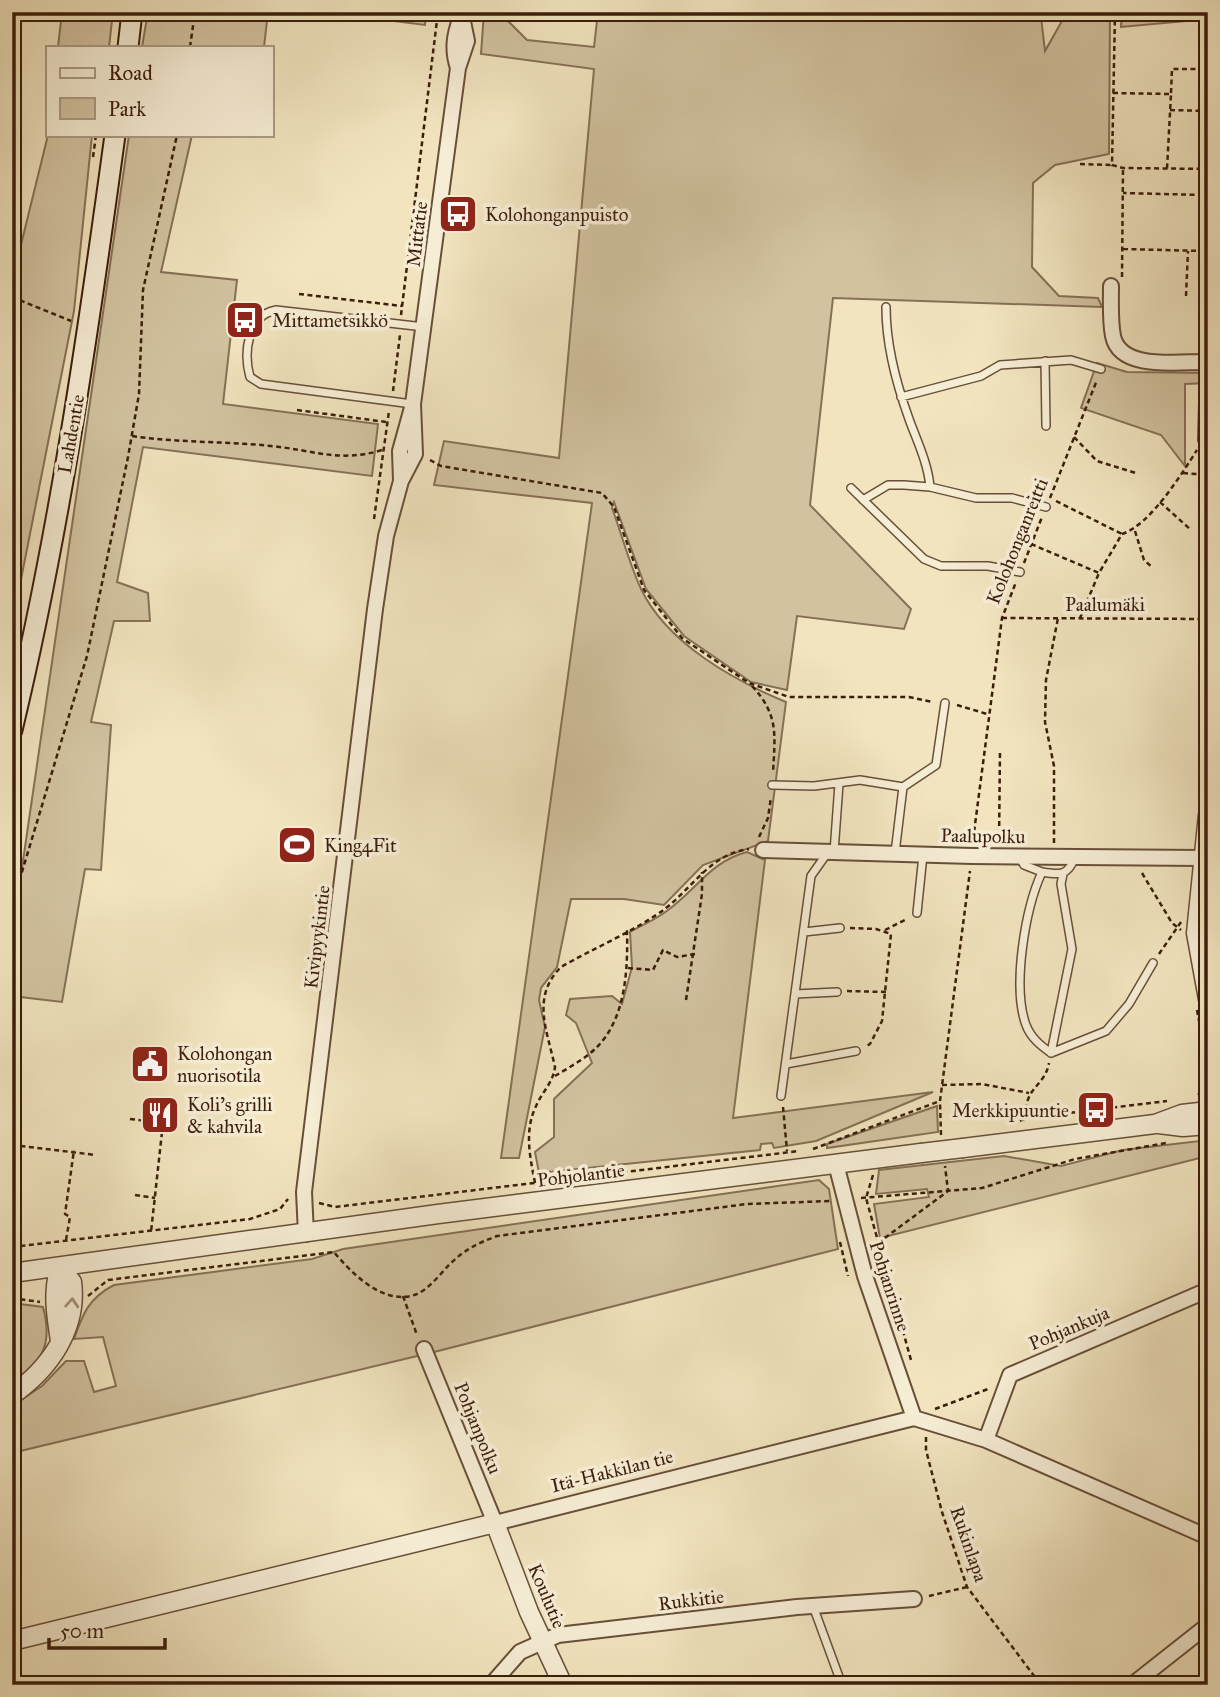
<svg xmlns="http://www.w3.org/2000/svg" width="1220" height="1697" font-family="'IM FELL Great Primer',serif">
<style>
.green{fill:#d2c2a0;stroke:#867056;stroke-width:2}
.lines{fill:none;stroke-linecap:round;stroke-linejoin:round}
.service-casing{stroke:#684f38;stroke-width:10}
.minor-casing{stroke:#684f38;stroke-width:18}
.tertiary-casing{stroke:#684f38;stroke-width:21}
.secondary-casing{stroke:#3b1d0b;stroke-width:23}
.path{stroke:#3b1d0b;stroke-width:2.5;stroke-dasharray:5 3.5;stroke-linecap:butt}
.service{stroke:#f6edd5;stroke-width:7}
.minor{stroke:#f6edd5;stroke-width:14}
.tertiary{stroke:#f6edd5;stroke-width:18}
.secondary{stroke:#f6edd5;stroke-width:19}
.tertiary-bridge-casing{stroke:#684f38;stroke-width:21;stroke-linecap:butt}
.tertiary-bridge{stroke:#f6edd5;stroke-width:18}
.oneway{stroke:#a28f7a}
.labels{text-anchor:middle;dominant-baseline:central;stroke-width:7;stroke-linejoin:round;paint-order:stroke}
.poi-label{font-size:19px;fill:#3b1d0b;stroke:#f6edd5;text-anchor:start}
.street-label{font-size:19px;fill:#3b1d0b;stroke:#f6edd5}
</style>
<rect width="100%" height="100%" fill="#f1e4bf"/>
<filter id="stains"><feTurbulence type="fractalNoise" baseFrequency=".00286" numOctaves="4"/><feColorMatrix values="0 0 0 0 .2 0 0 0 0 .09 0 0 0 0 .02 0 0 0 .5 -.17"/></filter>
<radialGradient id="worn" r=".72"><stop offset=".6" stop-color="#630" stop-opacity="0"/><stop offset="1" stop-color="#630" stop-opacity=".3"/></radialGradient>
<!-- green -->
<path class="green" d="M 62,12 L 113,12 L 109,47 L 58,47 Z
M 148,12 L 268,12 L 264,47 L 142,47 Z
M 322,12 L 426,12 L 425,25 Z
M 484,12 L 499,12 L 527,40 L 594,47 L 598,12 L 1021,12 L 1041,17 L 1045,51 L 1067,12 L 1110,12 L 1109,154 L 1055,165 L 1033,183 L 1032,267 L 1059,296 L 1098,298 L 1102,307 L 833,298 L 810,505 L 911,609 L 904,629 L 797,616 L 787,690 L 751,682 L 684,636 L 646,589 L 614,502 L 612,508 C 622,535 629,563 641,589 C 667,643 733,680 786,702 L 768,841 L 703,865 L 664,905 L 624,899 L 571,899 L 557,967 L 541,988 L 539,1000 L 545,1027 L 519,1158 L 501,1158 L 592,503 L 434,485 L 444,441 L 559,458 L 594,69 L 481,54 Z
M 1122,12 L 1208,12 L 1208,19 L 1121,27 Z
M 48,135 L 92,135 L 74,311 L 12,625 L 12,265 L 16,265 Z
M 129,135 L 192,135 L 161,272 L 237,280 L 223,404 L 378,424 L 372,476 L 143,447 L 117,582 L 148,593 L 150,621 L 114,621 L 91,722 L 111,725 L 101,870 L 85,869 L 62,1002 L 12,996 L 12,936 Z
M 1097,363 L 1127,372 L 1208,373 L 1208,383 L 1185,384 L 1185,466 L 1161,435 L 1081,408 Z
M 747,852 L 765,860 L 733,1118 L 933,1092 L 816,1141 L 774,1148 L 772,1143 L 761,1144 L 760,1150 L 539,1173 L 535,1152 L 554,1137 L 554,1099 L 592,1063 L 576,1023 L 566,1015 L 570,999 L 612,996 L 622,1004 L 632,967 L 630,932 C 642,925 657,919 668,910 C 696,890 711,861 747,852 Z
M 937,1106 L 938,1132 L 827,1148 L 827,1144 Z
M 1208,1140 L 1208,1156 L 880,1238 L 874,1204 L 929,1197 L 927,1189 L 876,1194 L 879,1170 L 1004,1156 L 1061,1166 L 1123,1150 Z
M 819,1180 L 829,1189 L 838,1249 L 434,1352 L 12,1453 L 12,1406 L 42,1386 L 66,1361 L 84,1361 L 94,1392 L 116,1386 L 103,1337 L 74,1339 C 83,1313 89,1298 114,1285 L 312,1259 L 343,1249 Z
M 12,1303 L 43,1307 C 53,1344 43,1362 12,1383 Z"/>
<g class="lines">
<!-- service casing -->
<g class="service-casing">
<path id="service" d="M 886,307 C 886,346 896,383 909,419 C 917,441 928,463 930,487
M 1045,361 L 1046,426
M 901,397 L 981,376 L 1000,365 L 1071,360 L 1101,369
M 1208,400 L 1203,403 L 1202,440 L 1208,442
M 412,404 L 261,384 L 250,377 C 243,352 248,315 276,310 L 424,327
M 851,488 L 924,559 L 941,566 L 988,566 L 1020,572
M 863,500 L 888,485 L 904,485 L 930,487 L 976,498 L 1012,498 L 1046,507
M 772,785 L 814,786 L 860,780 L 903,787 L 895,853
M 903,787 L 936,765 L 945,703
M 834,852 L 839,784
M 1019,856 L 1024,865 L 1042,872 C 1025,909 1012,987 1026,1025 C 1031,1038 1040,1045 1051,1053 L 1106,1031 L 1129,1004 L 1153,963
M 1042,872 C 1060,875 1068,876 1075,857
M 917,913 L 923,855
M 804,932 L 840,928
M 795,994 L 837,992
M 1051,1053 L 1072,949 L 1061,884 L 1063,874
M 786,1064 L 856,1051
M 781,1096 L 811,876 L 828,852
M 813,1606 L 842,1685"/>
</g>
<!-- minor casing -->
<g class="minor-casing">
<path id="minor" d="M 458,68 C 452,50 454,35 461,17
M 1111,286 C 1111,302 1110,321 1113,336 C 1120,372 1182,361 1208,362
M 401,481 L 400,451 L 413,404 L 458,68 L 467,41 L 461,12
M 763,850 L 972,856 L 1202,858
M 836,1164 L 865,1276 L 914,1418
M 306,1234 L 304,1192 L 375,609 L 386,536 L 401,481 L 415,454 L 413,404
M 424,1349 L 495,1523 L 914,1418 L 986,1440 L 1208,1537
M 986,1440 L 1010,1375 L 1208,1290
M 491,1685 L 520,1652 L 558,1635 L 797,1607 L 914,1599
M 1132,1685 L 1208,1625"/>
</g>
<!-- tertiary casing -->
<g class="tertiary-casing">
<path id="tertiary" d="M 1208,815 L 1196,933 L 1208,999
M 1159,1124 L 1183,1127 L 1208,1125
M 963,1148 L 1155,1124 L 1182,1114 L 1208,1111
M 60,1267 C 52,1292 56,1315 60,1341
M 12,1273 L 438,1214 L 921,1153
M 12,1395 C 49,1369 78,1329 72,1282 L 60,1267
M 12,1641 L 495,1523 L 529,1612 L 563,1685"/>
</g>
<!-- secondary casing -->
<g class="secondary-casing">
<path id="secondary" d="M 128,47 L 132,12
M 12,730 C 59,534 88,334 115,135"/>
</g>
<!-- path -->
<path class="path" d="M 1115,12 L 1112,165 L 1123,168 L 1208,169
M 190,47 L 195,12
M 1113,93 L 1171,94 L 1167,169
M 1171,93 L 1172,69 L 1208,69
M 1170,110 L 1208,111
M 93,157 L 96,135
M 1080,164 L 1112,165
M 1123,249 L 1203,251 L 1203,195 L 1123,193
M 1122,277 L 1123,168
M 299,294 L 402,306
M 1186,296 L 1188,251
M 12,297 L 71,321
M 401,315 L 438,12
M 393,391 L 400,335
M 297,410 L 386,422
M 132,436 C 178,443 225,441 271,446 C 313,450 340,463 382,450
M 1074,437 L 1097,461 L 1136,473
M 430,460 L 441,466 L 602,493 L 614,507 L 644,590 L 682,638 L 749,683 L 789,697 L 909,697 L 933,702
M 1183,473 L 1208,475
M 1050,498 L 1097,380
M 1056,501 L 1122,534
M 1160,502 L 1191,530
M 374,519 L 389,411
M 1135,531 L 1144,560 L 1153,568
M 1031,544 L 1099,573 L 1122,534 C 1150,525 1181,475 1197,450
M 1024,563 L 1042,517
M 1002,618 L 1208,619
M 1080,618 L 1099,573
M 752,686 C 779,715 775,735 773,773
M 957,705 L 987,714
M 1201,799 L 1208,751
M 759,837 L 768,818 L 771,797
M 973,840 L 1002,618 L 1016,582
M 999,843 L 1000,750
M 1054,843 L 1054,766 L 1045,722 L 1046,680 L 1058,618
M 1142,873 L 1172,923 L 1181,930
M 12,905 L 87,656 L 128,457 L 139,394 L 143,290 L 177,135
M 850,928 L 876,929 L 891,934 L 882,1021 L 870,1044 L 865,1047
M 885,930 L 907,919
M 1159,954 L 1181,922
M 628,968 L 653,970 L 663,950 L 677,957 L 695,954
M 847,991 L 886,992
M 686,1000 L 702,894 L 702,872
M 1197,1010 L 1208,1069
M 555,1076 C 568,1068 585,1059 596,1048 C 626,1019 628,969 627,930
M 942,1085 L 982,1084 L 1029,1093
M 1198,1095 L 1208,1086
M 783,1107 L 787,1151
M 1027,1118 C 1022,1088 1045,1087 1049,1063
M 130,1119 L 163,1123 L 151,1232
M 1012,1124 L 1027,1118 L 1167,1101
M 941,1135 L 940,1101 L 970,871
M 12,1145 L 96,1155
M 813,1149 L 940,1101
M 873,1175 L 866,1198 L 911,1360
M 535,1183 C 530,1157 524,1131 536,1106 C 542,1092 553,1083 555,1067 C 547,1030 531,997 561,967 C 592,949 639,929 666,908 C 694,886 711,854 749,849
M 135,1195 L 155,1198
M 861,1198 L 982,1188 L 1075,1159 L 1166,1143
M 319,1203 L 335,1207 L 799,1151
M 66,1240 L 70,1217 L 65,1214 L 74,1150
M 840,1242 L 848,1276
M 878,1243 L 948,1191 L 945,1166
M 12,1247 L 250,1219 L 280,1209 L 288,1199
M 88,1296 L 108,1280 L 334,1252 C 352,1274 385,1307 417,1294 C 430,1288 440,1274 450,1264 C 464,1250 478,1243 497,1236 L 747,1204 L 830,1201
M 403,1296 L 417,1335
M 12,1298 L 40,1302
M 935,1409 L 988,1389
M 926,1437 L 926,1450 L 942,1512 L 967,1587 L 1041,1685
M 929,1596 L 967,1587"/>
<!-- service -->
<use href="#service" class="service"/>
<!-- minor -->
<use href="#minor" class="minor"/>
<!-- tertiary -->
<use href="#tertiary" class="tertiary"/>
<!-- secondary -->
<use href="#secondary" class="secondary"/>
<!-- tertiary-bridge casing -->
<g class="tertiary-bridge-casing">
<path id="tertiary-bridge" d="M 921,1153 L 963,1148"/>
</g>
<!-- tertiary-bridge -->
<use href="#tertiary-bridge" class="tertiary-bridge"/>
</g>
<!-- one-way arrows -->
<defs><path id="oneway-chevron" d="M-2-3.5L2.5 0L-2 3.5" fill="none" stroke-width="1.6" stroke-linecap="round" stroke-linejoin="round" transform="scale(1.75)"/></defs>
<use class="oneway" href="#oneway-chevron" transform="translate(72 1303) rotate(-86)"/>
<!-- icons -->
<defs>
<g id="bus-square" transform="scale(2.0125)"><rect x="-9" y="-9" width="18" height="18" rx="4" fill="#8f2418" stroke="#f6edd5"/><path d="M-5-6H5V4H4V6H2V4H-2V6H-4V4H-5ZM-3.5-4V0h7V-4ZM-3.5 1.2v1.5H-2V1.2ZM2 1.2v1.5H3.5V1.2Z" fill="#fff"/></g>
<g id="stadium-square" transform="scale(2.0125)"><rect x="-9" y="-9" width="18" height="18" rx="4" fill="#8f2418" stroke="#f6edd5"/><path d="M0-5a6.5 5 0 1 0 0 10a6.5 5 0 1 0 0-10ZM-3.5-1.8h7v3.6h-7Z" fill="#fff"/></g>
<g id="civic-square" transform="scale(2.0125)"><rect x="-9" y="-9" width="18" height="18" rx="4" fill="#8f2418" stroke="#f6edd5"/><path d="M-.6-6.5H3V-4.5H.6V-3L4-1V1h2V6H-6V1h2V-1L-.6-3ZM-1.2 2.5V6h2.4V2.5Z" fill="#fff"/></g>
<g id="restaurant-square" transform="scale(2.0125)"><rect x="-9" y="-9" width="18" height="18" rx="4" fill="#8f2418" stroke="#f6edd5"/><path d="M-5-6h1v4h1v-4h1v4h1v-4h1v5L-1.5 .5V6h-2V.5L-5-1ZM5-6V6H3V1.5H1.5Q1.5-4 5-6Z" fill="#fff"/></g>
</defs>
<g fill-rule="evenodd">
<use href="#bus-square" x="458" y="214"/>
<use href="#bus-square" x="245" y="320"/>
<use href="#stadium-square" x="297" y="845"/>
<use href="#civic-square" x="150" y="1064"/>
<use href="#bus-square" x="1096" y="1110"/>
<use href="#restaurant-square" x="160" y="1115"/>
</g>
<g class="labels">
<!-- poi labels -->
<g class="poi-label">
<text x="485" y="214">Kolohonganpuisto</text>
<text x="272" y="320">Mittametsikkö</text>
<text x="324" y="845">King4Fit</text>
<text x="177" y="1053">Kolohongan<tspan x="177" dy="22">nuorisotila</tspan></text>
<text x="187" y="1104">Koli's grilli<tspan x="187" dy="22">&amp; kahvila</tspan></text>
<text x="1069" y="1110" text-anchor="end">Merkkipuuntie</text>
</g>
<!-- street labels -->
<g class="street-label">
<text transform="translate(417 234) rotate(-83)">Mittatie</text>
<text transform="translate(71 434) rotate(-80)">Lahdentie</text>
<text transform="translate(1017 541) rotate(-68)">Kolohonganreitti</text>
<text x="1105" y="604">Paalumäki</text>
<text transform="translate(983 836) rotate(1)">Paalupolku</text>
<text transform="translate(317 937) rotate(-83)">Kivipyykintie</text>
<text transform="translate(581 1175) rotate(-7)">Pohjolantie</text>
<text transform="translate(890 1286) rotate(72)">Pohjanrinne</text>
<text transform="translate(1069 1328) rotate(-23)">Pohjankuja</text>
<text transform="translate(478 1428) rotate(68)">Pohjanpolku</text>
<text transform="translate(612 1471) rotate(-14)">Itä-Hakkilan tie</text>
<text transform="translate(969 1544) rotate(71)">Rukinlapa</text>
<text transform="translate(547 1596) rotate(67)">Koulutie</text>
<text transform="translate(691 1600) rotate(-7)">Rukkitie</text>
</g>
</g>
<!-- margin -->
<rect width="1220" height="1697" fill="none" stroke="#f1e4bf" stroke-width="42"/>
<rect x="14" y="14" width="1192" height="1669" fill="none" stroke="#3b1d0b" stroke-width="3.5"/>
<rect x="21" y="21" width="1178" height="1655" fill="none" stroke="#3b1d0b" stroke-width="2"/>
<!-- legend -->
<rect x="46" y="46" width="228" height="91" fill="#f6edd5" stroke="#ab9a84" stroke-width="2"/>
<rect x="60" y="68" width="35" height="10" fill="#f6edd5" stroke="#ab9a84" stroke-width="2"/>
<text x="108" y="80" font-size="21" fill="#3b1d0b">Road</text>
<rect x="60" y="98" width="35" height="21" fill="#d2c2a0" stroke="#ab9a84" stroke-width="2"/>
<text x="108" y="116" font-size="21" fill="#3b1d0b">Park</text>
<!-- scale -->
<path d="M49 1638v10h116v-10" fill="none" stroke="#3b1d0b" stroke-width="3.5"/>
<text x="60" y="1638" font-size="21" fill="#3b1d0b" stroke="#f6edd5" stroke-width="5" paint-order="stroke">50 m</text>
<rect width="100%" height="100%" filter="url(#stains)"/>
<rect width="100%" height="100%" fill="url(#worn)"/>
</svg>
